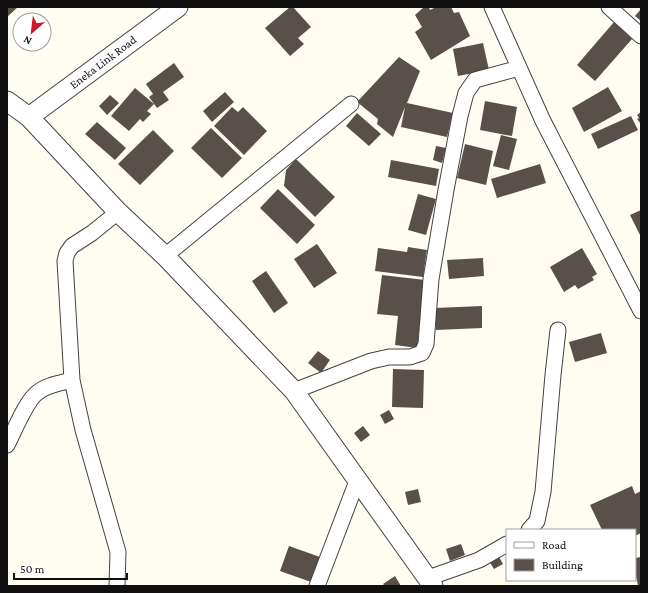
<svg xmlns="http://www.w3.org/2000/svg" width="648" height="593" font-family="'Crimson Pro',serif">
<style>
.building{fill:#59504b}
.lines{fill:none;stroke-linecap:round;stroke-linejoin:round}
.minor-casing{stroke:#434343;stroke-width:17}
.tertiary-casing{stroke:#434343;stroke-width:21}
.minor{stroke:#fff;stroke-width:15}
.tertiary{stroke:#fff;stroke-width:19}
.labels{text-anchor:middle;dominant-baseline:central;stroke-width:4;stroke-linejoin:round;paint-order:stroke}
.street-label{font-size:12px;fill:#101010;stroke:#fff}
</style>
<rect width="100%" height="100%" fill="#fffcf2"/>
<!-- building -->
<path class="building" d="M 7,7 L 18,7 L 7,17 Z
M 290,7 L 293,7 L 311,27 L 298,38 L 304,44 L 290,56 L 265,28 Z
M 424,7 L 429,7 L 430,10 L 436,7 L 451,7 L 454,13 L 459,12 L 470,36 L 431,60 L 415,32 L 422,27 L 415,15 Z
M 641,9 L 641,21 L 635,16 Z
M 614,22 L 632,39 L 595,81 L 577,65 Z
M 483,43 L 489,70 L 458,76 L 453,49 Z
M 399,57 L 420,71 L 407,103 L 453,113 L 447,137 L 401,127 L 405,107 L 393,137 L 377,124 L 378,119 L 357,102 Z
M 174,63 L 184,77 L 163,92 L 169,100 L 157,108 L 149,97 L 153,94 L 146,84 Z
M 608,87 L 622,111 L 584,132 L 572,108 Z
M 135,88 L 154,104 L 147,111 L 151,114 L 143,122 L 140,119 L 129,131 L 111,116 Z
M 225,92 L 234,102 L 212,122 L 203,111 Z
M 110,95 L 119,103 L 107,115 L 99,106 Z
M 485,101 L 517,107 L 512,136 L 480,130 Z
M 232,107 L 238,112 L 243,107 L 267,131 L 244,155 L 214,126 Z
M 641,112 L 641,124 L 637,119 L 639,118 L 637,115 Z
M 357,113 L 381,134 L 369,146 L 346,126 Z
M 631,116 L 638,130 L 598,149 L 591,134 Z
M 97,122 L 126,148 L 115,160 L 85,134 Z
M 211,128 L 242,158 L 222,178 L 191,148 Z
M 153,130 L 174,151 L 140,185 L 118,164 Z
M 501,135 L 517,139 L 509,170 L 493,166 Z
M 465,144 L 493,151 L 486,185 L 457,178 Z
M 436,146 L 446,148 L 442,163 L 433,160 Z
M 296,159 L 335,197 L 315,217 L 284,186 L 286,170 Z
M 391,160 L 439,169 L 436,186 L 388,177 Z
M 540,164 L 546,183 L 497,198 L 491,179 Z
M 278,189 L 315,225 L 297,244 L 260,208 Z
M 418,194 L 436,199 L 426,235 L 408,230 Z
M 641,210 L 641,237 L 630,215 Z
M 317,244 L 337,273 L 314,288 L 294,259 Z
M 408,247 L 427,250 L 423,277 L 375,271 L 378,248 L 407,252 Z
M 582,248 L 597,274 L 592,277 L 594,280 L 578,289 L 575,285 L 564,292 L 550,267 Z
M 483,258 L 484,276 L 449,279 L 447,260 Z
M 266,271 L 288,303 L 274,313 L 252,281 Z
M 382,275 L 425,280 L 417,348 L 395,345 L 398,316 L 377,314 Z
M 482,306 L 482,328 L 436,330 L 435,308 Z
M 601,333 L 607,353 L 575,362 L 569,342 Z
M 318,351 L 330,360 L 321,373 L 308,363 Z
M 393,369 L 424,370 L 423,408 L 392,407 Z
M 389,410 L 394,419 L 385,424 L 380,415 Z
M 363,426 L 370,435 L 361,442 L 354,433 Z
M 632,486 L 635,494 L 641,491 L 641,533 L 635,536 L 635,530 L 602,530 L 590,505 Z
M 418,489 L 421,502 L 408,505 L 405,492 Z
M 461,544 L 465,555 L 450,561 L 446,549 Z
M 289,546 L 320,557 L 311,582 L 280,571 Z
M 498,555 L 503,564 L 494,569 L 489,561 Z
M 641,557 L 641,586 L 638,586 L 635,570 L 635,558 Z
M 395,576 L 401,586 L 385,586 L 383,584 Z"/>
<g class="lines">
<!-- minor casing -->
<g class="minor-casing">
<path id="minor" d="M 492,7 L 543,121 L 641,311
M 609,7 L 641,36
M 165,256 L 351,104
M 294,391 L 371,361 L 389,357 L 410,357 L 422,353 L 426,344 L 431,279 L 446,190 L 460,116 L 466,93 L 475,80 L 519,68
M 7,445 C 14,432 26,401 37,393 C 46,385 61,383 72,380
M 529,530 L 537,521 L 543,492 L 553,375 L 558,330
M 428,578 L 479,560 L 507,544
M 117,586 L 118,552 L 83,430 L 72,380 L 65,261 L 67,253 L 72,246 L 92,233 L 118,212
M 317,586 L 357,481"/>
</g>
<!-- tertiary casing -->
<g class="tertiary-casing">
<path id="tertiary" d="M 7,101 L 29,117 L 118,212 L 165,256 L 294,391 L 433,586
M 29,117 L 178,7"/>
</g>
<!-- minor -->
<use href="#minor" class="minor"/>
<!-- tertiary -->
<use href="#tertiary" class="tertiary"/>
</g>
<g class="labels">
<!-- street labels -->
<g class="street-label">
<text transform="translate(103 62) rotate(-37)">Eneka Link Road</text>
</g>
</g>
<!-- border -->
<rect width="648" height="593" fill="none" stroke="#101010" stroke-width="16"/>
<!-- legend -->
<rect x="506" y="529" width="130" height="52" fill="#ffffff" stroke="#9f9f9f"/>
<rect x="514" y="542" width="20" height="6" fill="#ffffff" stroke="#9f9f9f"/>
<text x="542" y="549" font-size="12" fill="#101010">Road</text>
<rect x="514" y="559" width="20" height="12" fill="#59504b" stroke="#9f9f9f"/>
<text x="542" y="569" font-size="12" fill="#101010">Building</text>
<!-- north arrow -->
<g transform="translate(32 32) rotate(208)"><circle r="19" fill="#ffffff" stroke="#9f9f9f"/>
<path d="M0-3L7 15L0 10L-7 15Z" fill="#cd1a27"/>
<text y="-6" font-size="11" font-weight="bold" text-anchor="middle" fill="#101010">N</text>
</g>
<!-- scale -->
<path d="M14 573v6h113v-6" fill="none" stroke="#101010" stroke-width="2"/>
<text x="20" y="573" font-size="12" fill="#101010" stroke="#ffffff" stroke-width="3" paint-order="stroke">50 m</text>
</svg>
